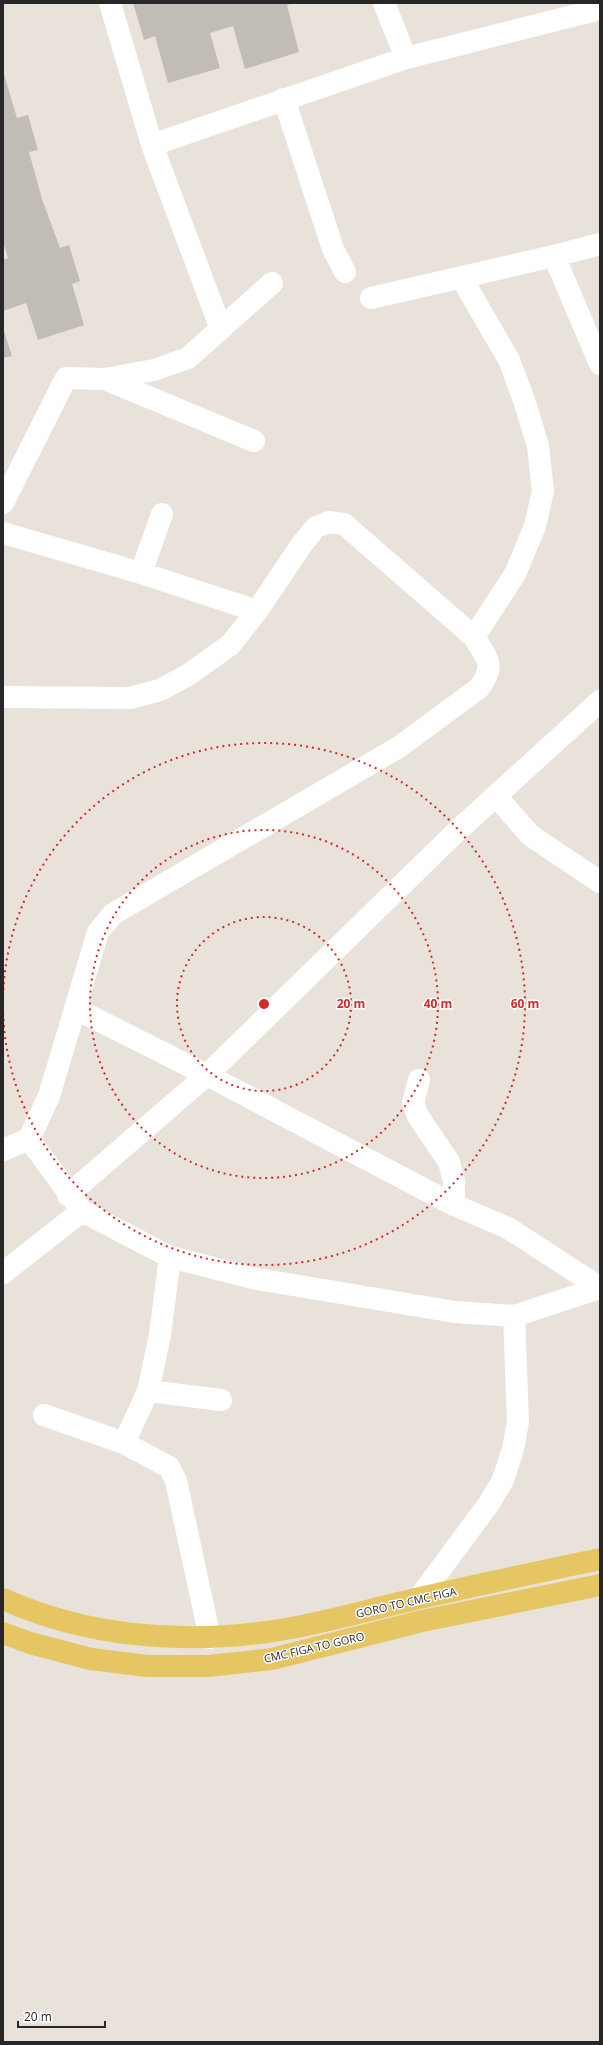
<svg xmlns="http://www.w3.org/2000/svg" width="603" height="2045" font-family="'Open Sans',sans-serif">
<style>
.building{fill:#c1bcb6}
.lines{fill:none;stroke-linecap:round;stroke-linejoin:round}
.minor{stroke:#fff;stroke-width:22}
.primary{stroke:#e5c663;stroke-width:22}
.ring{fill:none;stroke:#d62828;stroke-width:2;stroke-dasharray:2 4}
.labels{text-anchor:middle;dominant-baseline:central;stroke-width:3;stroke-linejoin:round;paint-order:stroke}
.street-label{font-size:11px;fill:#272727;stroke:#fff}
.centre{fill:#d62828;stroke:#fff;stroke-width:2}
.ring-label{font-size:12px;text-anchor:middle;font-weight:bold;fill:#d62828;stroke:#fff;stroke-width:3;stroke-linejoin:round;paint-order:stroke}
</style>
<rect width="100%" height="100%" fill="#e9e2da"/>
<!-- building -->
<path class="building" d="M 133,3 L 294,3 L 287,5 L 299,52 L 245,69 L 233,26 L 210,33 L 220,68 L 168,83 L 155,36 L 144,40 Z
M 3,71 L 17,118 L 28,115 L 38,150 L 29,152 L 42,199 L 60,248 L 69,245 L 80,281 L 72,284 L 84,325 L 38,340 L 26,303 L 3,311 L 3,260 L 8,258 L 3,241 Z
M 3,328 L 12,356 L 3,358 Z"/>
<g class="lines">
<!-- minor -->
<path class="minor" d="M 110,3 L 152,145 L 221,329
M 384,3 L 406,58
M 284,99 L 333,249 L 345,272
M 152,145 L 406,58 L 600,9
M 554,256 L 600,364
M 461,277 L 509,360 L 525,403 L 538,446 L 543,491 L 535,526 L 515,574 L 474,637
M 371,298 L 554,256 L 600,244
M 105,379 L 254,441
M 3,503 L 66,378 L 105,379 L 154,370 L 188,358 L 272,283
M 3,533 L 141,573 L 257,611
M 141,573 L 162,514
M 3,697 L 130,698 L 160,690 L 188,675 L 230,645 L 257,611 L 302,544 L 316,527 L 329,522 L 344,524 L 474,637 C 488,660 496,665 479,688 L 399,747 L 113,914 L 98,932 L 49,1096 L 29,1139 L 3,1150
M 496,796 L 530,835 L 600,882
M 76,1009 L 207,1075 L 454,1205 L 508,1228 L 599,1287
M 419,1080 L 413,1103 L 418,1116 L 449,1162 L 454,1181 L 454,1205
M 29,1139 L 82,1211 L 170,1257 L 257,1279 L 455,1312 L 514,1316 L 600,1288
M 68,1195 L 207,1075 L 455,833 L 600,701
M 170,1257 L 160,1335 L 148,1391 L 124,1443 L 169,1467 L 176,1481 L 210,1638
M 3,1273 L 82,1211
M 148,1391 L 221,1400
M 44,1415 L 124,1443
M 419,1598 L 488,1505 L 503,1480 L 513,1449 L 518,1422 L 514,1316"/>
<!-- primary -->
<path class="primary" d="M 3,1599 C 86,1636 178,1644 267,1632 C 319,1625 370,1609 420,1598 C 480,1584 540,1572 600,1559
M 3,1633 L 30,1643 L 91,1659 L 147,1666 L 208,1666 L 272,1659 L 422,1621 L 600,1585"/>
</g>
<!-- distance rings -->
<g class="ring">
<circle cx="264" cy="1004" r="87"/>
<circle cx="264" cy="1004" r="174"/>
<path d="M3 1002A261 261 0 1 1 3 1006"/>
</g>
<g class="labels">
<!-- street labels -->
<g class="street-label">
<text transform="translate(406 1602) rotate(-13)">GORO TO CMC FIGA</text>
<text transform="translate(314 1647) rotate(-13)">CMC FIGA TO GORO</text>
</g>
</g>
<circle cx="264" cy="1004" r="6" class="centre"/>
<g class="ring-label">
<text x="351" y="1008">20 m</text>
<text x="438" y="1008">40 m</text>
<text x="525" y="1008">60 m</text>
</g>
<!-- border -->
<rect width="603" height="2045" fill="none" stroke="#272727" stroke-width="8"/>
<!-- scale -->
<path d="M18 2021v6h87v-6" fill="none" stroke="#272727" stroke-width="2"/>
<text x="24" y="2021" font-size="12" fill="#272727" stroke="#ffffff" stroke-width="3" paint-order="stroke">20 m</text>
</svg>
